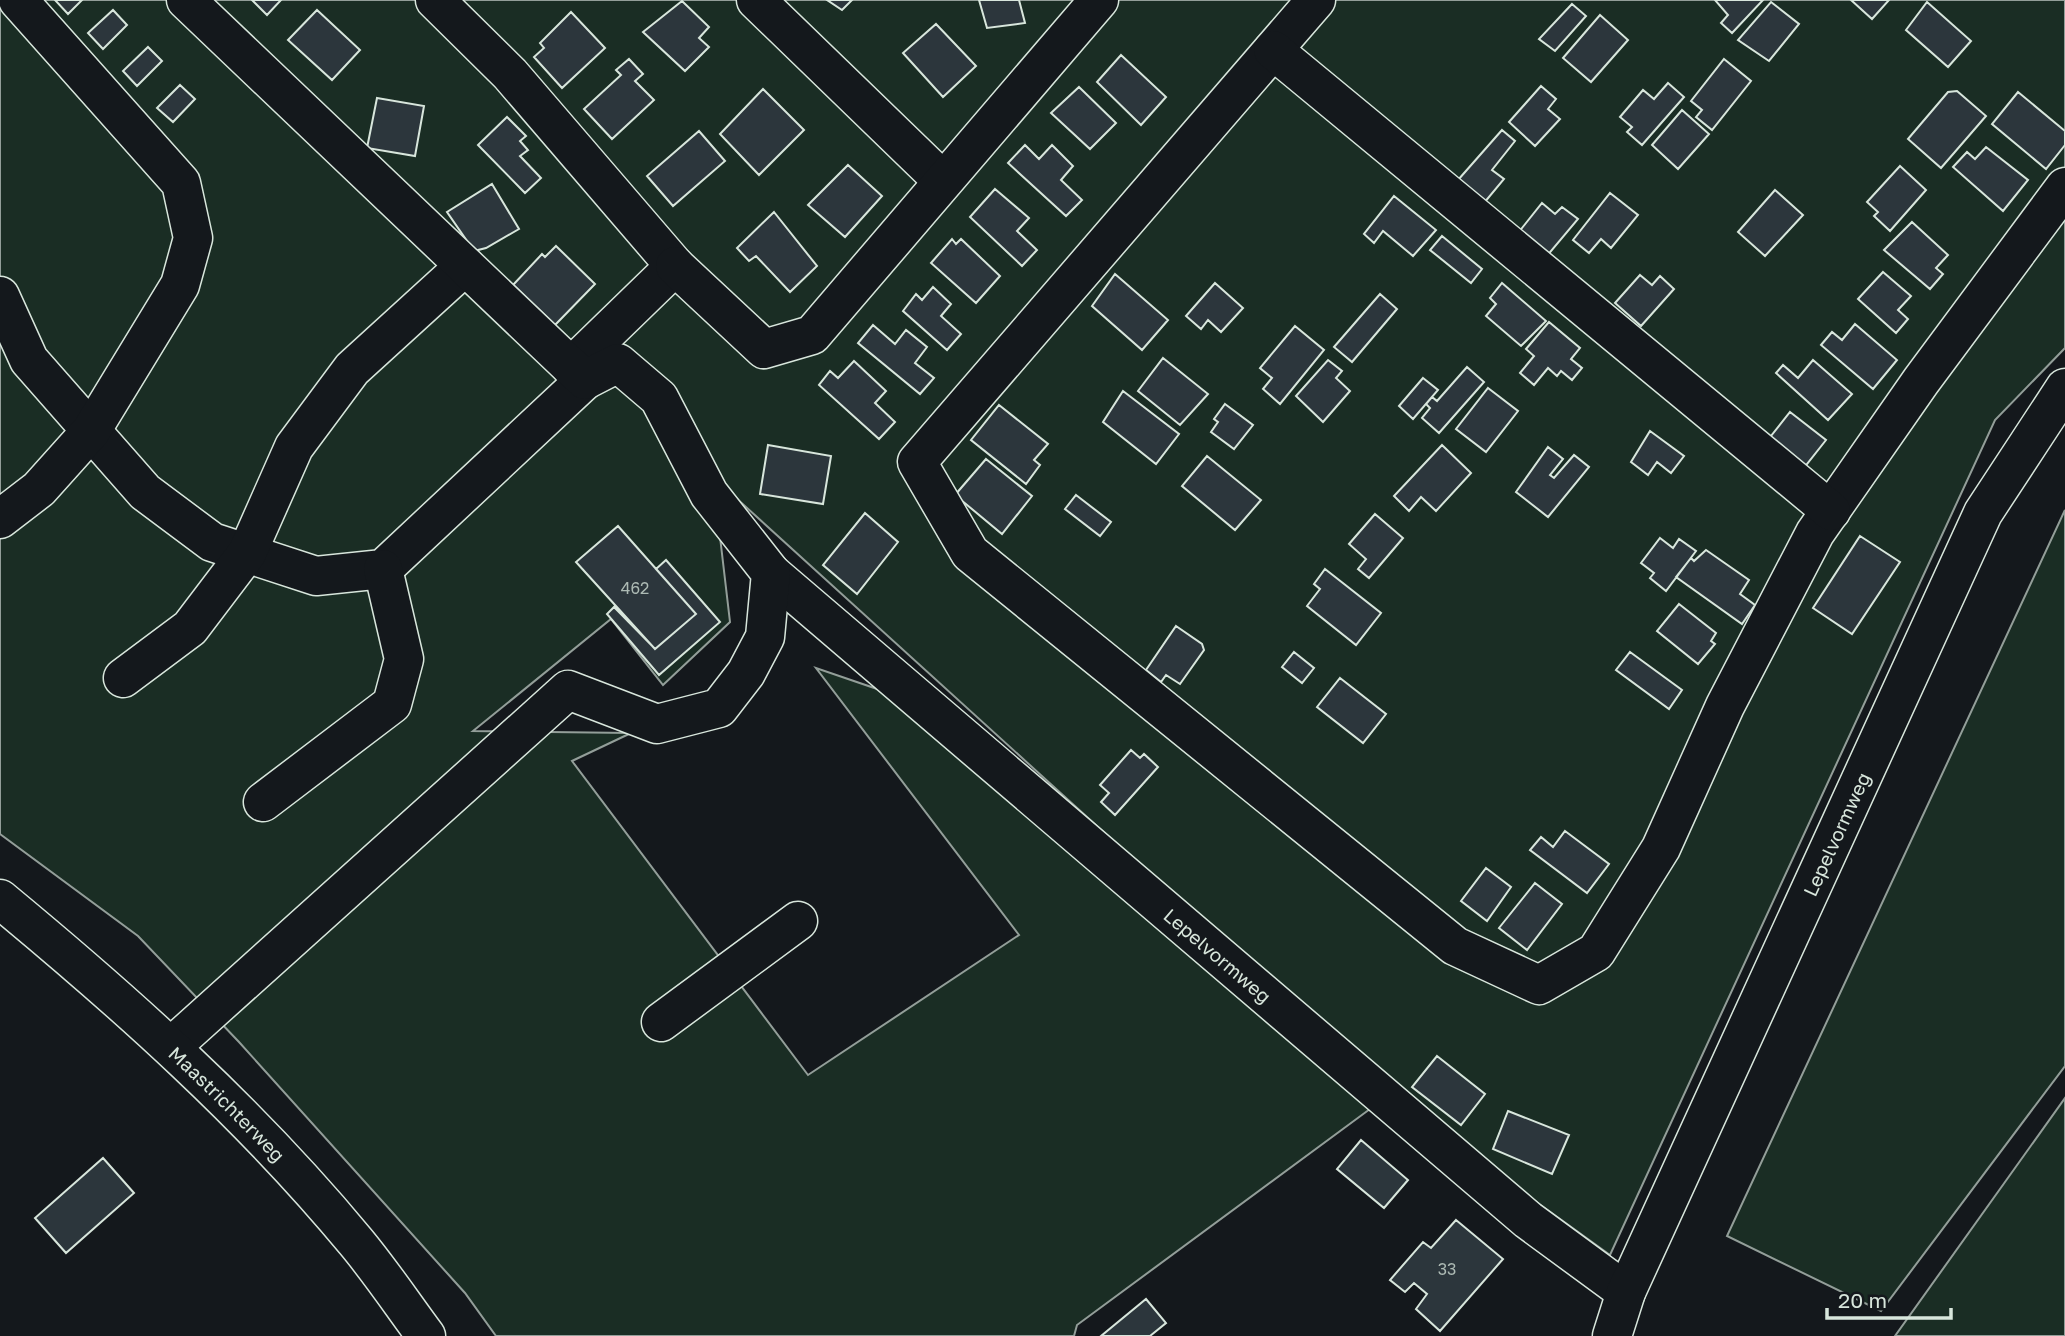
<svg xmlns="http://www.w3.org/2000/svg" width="2065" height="1336" font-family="'Golos Text',sans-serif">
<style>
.green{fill:#1a2d24;stroke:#939e99;stroke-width:2}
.building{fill:#2c363c;stroke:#d8e6dc;stroke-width:2}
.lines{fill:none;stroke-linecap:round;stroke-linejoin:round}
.minor-casing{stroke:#d8e6dc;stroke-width:41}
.major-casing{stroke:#d8e6dc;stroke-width:41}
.minor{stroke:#14181c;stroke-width:38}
.major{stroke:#14181c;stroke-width:38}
.labels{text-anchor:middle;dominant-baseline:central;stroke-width:5;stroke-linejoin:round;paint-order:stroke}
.number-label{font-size:16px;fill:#adbab4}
.street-label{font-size:19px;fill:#d8e6dc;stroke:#14181c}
</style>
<rect width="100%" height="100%" fill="#14181c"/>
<!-- green -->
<path class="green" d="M 0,0 L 2065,0 L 2065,348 L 1995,420 L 1610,1255 L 1531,1198 L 1219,937 L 713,477 L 730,622 L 663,685 L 611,619 L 473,731 L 631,733 L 572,761 L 808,1075 L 1019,935 L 816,668 L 880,690 L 1370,1109 L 1077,1325 L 1074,1336 L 496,1336 L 465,1293 L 239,1042 L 138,936 L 0,834 Z
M 2065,510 L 2065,1066 L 1881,1311 L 1727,1236 Z
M 2065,1098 L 2065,1336 L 1895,1336 Z"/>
<!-- building -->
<path class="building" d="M 55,0 L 82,0 L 68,14 Z
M 252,0 L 281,0 L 267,15 Z
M 827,0 L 852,0 L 842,10 Z
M 979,0 L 1019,0 L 1025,23 L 987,28 Z
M 1715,0 L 1763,0 L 1732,33 L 1721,23 L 1728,15 Z
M 1851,0 L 1889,0 L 1872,19 Z
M 682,1 L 709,27 L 699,38 L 709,47 L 685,71 L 643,32 Z
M 1771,2 L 1799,24 L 1769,61 L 1738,40 Z
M 1927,2 L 1971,41 L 1948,67 L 1906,30 Z
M 1572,4 L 1586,16 L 1555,51 L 1539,39 Z
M 113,10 L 127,25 L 103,49 L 88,33 Z
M 317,10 L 360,50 L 332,80 L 288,40 Z
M 571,12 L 605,48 L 562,88 L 534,57 L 544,48 L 540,43 Z
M 1600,15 L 1628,40 L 1591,82 L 1563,58 Z
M 936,24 L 976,66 L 943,97 L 903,53 Z
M 148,47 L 162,61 L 137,86 L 123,71 Z
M 1121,55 L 1166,97 L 1141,125 L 1097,82 Z
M 629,59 L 643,74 L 635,81 L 654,100 L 612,139 L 584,109 L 621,75 L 616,70 Z
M 1724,59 L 1751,81 L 1712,130 L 1696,117 L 1702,110 L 1691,101 Z
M 1668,83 L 1684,97 L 1642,145 L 1627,132 L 1632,127 L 1620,117 L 1643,90 L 1654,99 Z
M 180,85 L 195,99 L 173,122 L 157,108 Z
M 1541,86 L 1556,99 L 1548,109 L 1560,119 L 1535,146 L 1509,122 Z
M 1079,87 L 1116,123 L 1090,149 L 1051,113 Z
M 763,89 L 804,130 L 759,175 L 720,134 Z
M 1957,91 L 1986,116 L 1941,168 L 1908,139 L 1948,92 Z
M 2018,92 L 2065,131 L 2065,145 L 2046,169 L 1992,124 Z
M 377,98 L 424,106 L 415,156 L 367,148 Z
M 1682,110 L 1709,134 L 1678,169 L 1652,145 Z
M 507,117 L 526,136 L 520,141 L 528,150 L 520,156 L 541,178 L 525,193 L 478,145 Z
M 1502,130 L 1515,141 L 1492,170 L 1504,179 L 1484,203 L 1458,180 Z
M 699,131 L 725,161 L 673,206 L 647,176 Z
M 1025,145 L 1039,159 L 1052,145 L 1073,166 L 1061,180 L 1082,200 L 1066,216 L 1008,163 Z
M 1986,147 L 2028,180 L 2003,211 L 1953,167 L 1967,152 L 1975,159 Z
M 848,165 L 882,196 L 845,237 L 808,205 Z
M 1900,166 L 1926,190 L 1890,231 L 1874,216 L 1878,212 L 1867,202 Z
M 492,184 L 519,229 L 486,248 L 474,251 L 447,212 Z
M 995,189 L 1029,218 L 1017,231 L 1037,250 L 1022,266 L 970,217 Z
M 1775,190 L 1803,215 L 1765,256 L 1738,232 Z
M 1610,193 L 1638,215 L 1611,248 L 1601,239 L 1589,253 L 1573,240 Z
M 1394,196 L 1436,230 L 1413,256 L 1383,231 L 1374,243 L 1364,234 Z
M 1542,203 L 1555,214 L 1562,207 L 1578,219 L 1546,257 L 1518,233 Z
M 774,212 L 817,266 L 790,292 L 756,256 L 749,261 L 737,248 Z
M 1912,222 L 1948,255 L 1936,268 L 1943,274 L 1930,289 L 1884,250 Z
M 1442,236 L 1482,269 L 1471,283 L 1430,250 Z
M 952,239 L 956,244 L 961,239 L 1000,276 L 976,303 L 931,263 Z
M 556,246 L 595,284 L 555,325 L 513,285 L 542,254 L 545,257 Z
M 1883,272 L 1911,296 L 1898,310 L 1908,319 L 1896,333 L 1858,299 Z
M 1115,274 L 1168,320 L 1142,350 L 1092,306 Z
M 1640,275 L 1652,285 L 1660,276 L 1674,289 L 1641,326 L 1615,303 Z
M 1215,283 L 1243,308 L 1221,332 L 1208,320 L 1201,329 L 1186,316 Z
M 1502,283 L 1546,321 L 1521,346 L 1486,316 L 1496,304 L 1490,298 Z
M 933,287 L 951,304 L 941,316 L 961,334 L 947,350 L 903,311 L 916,294 L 922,300 Z
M 1380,294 L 1397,309 L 1352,362 L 1334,347 Z
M 1549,322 L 1580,348 L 1571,359 L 1582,368 L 1572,380 L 1561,371 L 1557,376 L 1548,368 L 1534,385 L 1520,373 L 1534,356 L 1526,349 Z
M 1855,324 L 1897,360 L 1873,389 L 1821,345 L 1832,332 L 1842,340 Z
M 873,325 L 895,344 L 906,330 L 927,347 L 915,363 L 934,378 L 920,394 L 858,343 Z
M 1295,326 L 1324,350 L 1280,404 L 1263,389 L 1272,378 L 1260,368 Z
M 1163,358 L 1208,394 L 1180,425 L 1138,391 Z
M 1328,360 L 1342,371 L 1336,378 L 1350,391 L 1323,422 L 1296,396 Z
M 1813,360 L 1852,394 L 1828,420 L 1776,373 L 1783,365 L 1798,378 Z
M 854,361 L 886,391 L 875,403 L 895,422 L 879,439 L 819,385 L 830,371 L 838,378 Z
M 1467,367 L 1484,382 L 1439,433 L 1422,418 L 1430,408 L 1426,404 L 1432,397 L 1437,401 Z
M 1423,378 L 1438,390 L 1413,419 L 1399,406 Z
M 1488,388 L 1518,411 L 1486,452 L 1456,429 Z
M 1123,391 L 1179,434 L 1156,464 L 1103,422 Z
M 1225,404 L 1253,425 L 1234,449 L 1211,432 L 1218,422 L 1214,419 Z
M 999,405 L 1048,444 L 1034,460 L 1040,465 L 1026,484 L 971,440 Z
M 1790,412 L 1826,440 L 1803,469 L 1767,441 Z
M 1650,431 L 1684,456 L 1671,473 L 1657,462 L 1648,475 L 1631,462 Z
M 768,445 L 831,456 L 823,504 L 760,494 Z
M 1442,445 L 1471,473 L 1436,511 L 1421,497 L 1409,511 L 1394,496 Z
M 1548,447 L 1563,459 L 1550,475 L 1554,478 L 1574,455 L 1589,467 L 1548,517 L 1516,492 Z
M 1207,456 L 1261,500 L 1235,530 L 1182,486 Z
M 986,459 L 1032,496 L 1002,534 L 955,495 Z
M 1076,495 L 1111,522 L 1100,536 L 1065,509 Z
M 865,513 L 898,542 L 857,594 L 823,565 Z
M 1375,514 L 1403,538 L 1369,578 L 1358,569 L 1366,559 L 1349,544 Z
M 618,526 L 696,614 L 655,649 L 576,562 Z
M 1860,536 L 1900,562 L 1852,634 L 1813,608 Z
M 1660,538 L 1673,548 L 1679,539 L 1696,551 L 1666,591 L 1650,578 L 1654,573 L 1641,563 Z
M 1706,550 L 1749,580 L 1740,594 L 1755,605 L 1742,624 L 1676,577 L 1691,558 L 1694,561 Z
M 666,560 L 720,622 L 659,675 L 607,614 L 614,607 L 655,649 L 696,614 L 656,569 Z
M 1325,569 L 1381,613 L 1356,645 L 1307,606 L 1320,589 L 1314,584 Z
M 1679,604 L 1716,633 L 1711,641 L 1715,644 L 1698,664 L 1657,631 Z
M 1176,626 L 1202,644 L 1204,650 L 1180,684 L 1166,675 L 1161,682 L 1146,670 Z
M 1294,652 L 1314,668 L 1302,683 L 1282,667 Z
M 1630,652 L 1682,690 L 1669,709 L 1616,670 Z
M 1340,678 L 1386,714 L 1363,743 L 1317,707 Z
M 1131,750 L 1140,758 L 1144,754 L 1158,767 L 1115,815 L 1101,802 L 1109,793 L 1100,785 Z
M 1565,831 L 1609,864 L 1587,893 L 1530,850 L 1541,837 L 1553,847 Z
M 1486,868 L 1511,887 L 1487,921 L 1461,901 Z
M 1535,883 L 1562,904 L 1527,950 L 1499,928 Z
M 1437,1056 L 1485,1094 L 1461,1125 L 1412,1087 Z
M 1508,1111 L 1569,1135 L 1552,1174 L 1493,1149 Z
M 1361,1140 L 1408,1180 L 1384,1208 L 1337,1169 Z
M 103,1158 L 134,1193 L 66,1253 L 35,1218 Z
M 1456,1220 L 1503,1259 L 1440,1331 L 1416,1309 L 1427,1294 L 1414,1283 L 1405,1292 L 1390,1280 L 1423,1242 L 1431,1248 Z
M 1146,1299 L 1166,1323 L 1150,1336 L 1101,1336 Z"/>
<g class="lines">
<!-- minor casing -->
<g class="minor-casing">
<g id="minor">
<path d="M 435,0 L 510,74 L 675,266 L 571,367"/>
<path d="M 756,0 L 943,181"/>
<path d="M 1316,0 L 917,462 L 970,553 L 1455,946 L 1539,985 L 1596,952 L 1661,848 L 1725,706 L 1815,533 L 1921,381 L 2065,187"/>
<path d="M 1273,50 L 1831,511"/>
<path d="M 675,266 L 764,349 L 812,335 L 1099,0"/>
<path d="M 0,296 L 29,360 L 145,492 L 212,542 L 316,576 L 383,569 L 585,380"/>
<path d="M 0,519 L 39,489 L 91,431 L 180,285 L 193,238 L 181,183 L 18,0"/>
<path id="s1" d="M 771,573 L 1528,1220 L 1626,1292"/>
<path d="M 123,678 L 190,628 L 247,553 L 294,447 L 352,369 L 465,266"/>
<path d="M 263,802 L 392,704 L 404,659 L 383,569"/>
<path d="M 661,1022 L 798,921"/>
<path d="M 171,1047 L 568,690 L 657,724 L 719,708 L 746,673 L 765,637 L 771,573 L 709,494 L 659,398 L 618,363 L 585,380 L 186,0"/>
<path id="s2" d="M 1612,1336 L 1626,1292 L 1983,513 L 2065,388"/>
</g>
</g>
<!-- major casing -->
<g class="major-casing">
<g id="major">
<path id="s3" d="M 0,899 C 127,1004 251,1115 356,1242 C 381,1272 403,1305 426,1336"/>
</g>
</g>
<!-- minor -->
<use href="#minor" class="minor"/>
<!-- major -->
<use href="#major" class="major"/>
</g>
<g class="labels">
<!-- number labels -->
<g class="number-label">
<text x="635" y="588">462</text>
<text x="1447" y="1269">33</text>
</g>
<!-- street labels -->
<g class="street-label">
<text stroke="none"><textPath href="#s2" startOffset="550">Lepelvormweg</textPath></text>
<text stroke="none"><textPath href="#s1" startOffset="588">Lepelvormweg</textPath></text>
<text stroke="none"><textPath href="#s3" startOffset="306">Maastrichterweg</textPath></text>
</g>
</g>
<!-- scale -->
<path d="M1827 1308v10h124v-10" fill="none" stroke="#d8e6dc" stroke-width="3.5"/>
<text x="1838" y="1308" font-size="21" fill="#d8e6dc" stroke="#14181c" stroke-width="5" paint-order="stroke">20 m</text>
</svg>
